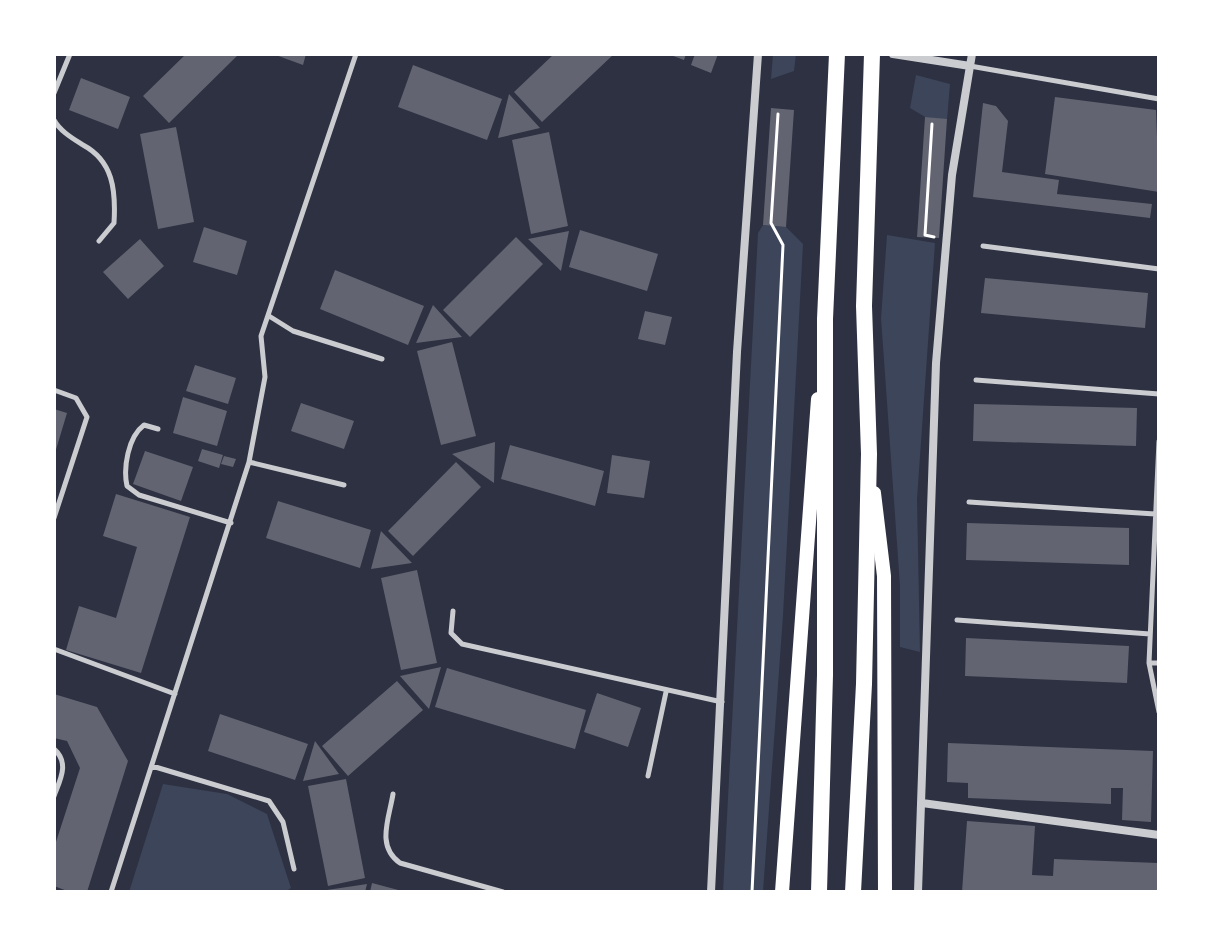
<svg xmlns="http://www.w3.org/2000/svg" width="1213" height="946" font-family="'Exo 2',sans-serif">
<style>
.green{fill:#3c4559}
.building{fill:#626471}
.lines{fill:none;stroke-linecap:round;stroke-linejoin:round}
.path{stroke:#fff;stroke-width:3}
.service{stroke:#caccd0;stroke-width:5}
.minor{stroke:#caccd0;stroke-width:8}
.secondary{stroke:#fff;stroke-width:14}
.primary{stroke:#fff;stroke-width:16}
</style>
<rect width="100%" height="100%" fill="#2d3142"/>
<!-- green -->
<path class="green" d="M 773,54 L 796,54 L 794,71 L 771,79 Z
M 916,75 L 950,84 L 947,120 L 925,117 L 910,108 Z
M 763,225 L 786,227 L 803,244 L 783,616 L 763,892 L 723,892 L 758,233 Z
M 887,235 L 935,243 L 917,499 L 920,652 L 900,647 L 900,586 L 881,318 Z
M 163,784 L 227,794 L 267,814 L 291,888 L 285,892 L 129,892 Z"/>
<!-- building -->
<path class="building" d="M 186,54 L 239,54 L 169,123 L 143,96 Z
M 273,54 L 306,54 L 303,65 Z
M 554,54 L 614,54 L 542,122 L 514,92 Z
M 668,54 L 686,54 L 684,60 Z
M 695,54 L 718,54 L 711,73 L 691,65 Z
M 413,65 L 502,99 L 487,140 L 398,107 Z
M 81,78 L 130,97 L 118,129 L 69,110 Z
M 509,94 L 540,128 L 498,138 Z
M 1055,97 L 1156,110 L 1159,192 L 1045,174 Z
M 983,103 L 996,106 L 1008,121 L 1002,172 L 1059,180 L 1057,194 L 1152,204 L 1150,218 L 973,197 Z
M 771,108 L 794,110 L 786,227 L 763,225 Z
M 925,117 L 947,119 L 939,238 L 917,237 Z
M 176,127 L 194,222 L 158,229 L 140,134 Z
M 549,132 L 568,226 L 531,234 L 512,140 Z
M 204,227 L 247,241 L 237,275 L 193,262 Z
M 580,230 L 658,254 L 647,291 L 569,267 Z
M 569,231 L 561,271 L 528,239 Z
M 516,237 L 543,264 L 470,337 L 443,310 Z
M 140,239 L 164,266 L 128,299 L 103,272 Z
M 335,270 L 424,306 L 408,345 L 320,309 Z
M 985,278 L 1148,293 L 1145,328 L 981,313 Z
M 433,305 L 462,337 L 416,343 Z
M 645,311 L 672,317 L 665,345 L 638,339 Z
M 452,342 L 476,436 L 441,445 L 417,351 Z
M 195,365 L 236,378 L 228,404 L 186,391 Z
M 183,397 L 227,411 L 217,446 L 173,433 Z
M 301,403 L 354,421 L 344,449 L 291,431 Z
M 974,404 L 1137,408 L 1136,446 L 973,441 Z
M 54,409 L 67,413 L 55,453 L 54,453 Z
M 495,442 L 494,483 L 452,454 Z
M 510,445 L 604,471 L 595,506 L 501,479 Z
M 202,449 L 223,455 L 219,468 L 198,461 Z
M 145,451 L 193,467 L 181,501 L 133,484 Z
M 612,455 L 650,461 L 644,498 L 607,493 Z
M 224,456 L 236,459 L 233,467 L 221,464 Z
M 456,462 L 481,487 L 413,556 L 388,531 Z
M 116,494 L 190,517 L 141,673 L 66,650 L 79,606 L 116,618 L 137,547 L 103,536 Z
M 278,501 L 371,530 L 360,568 L 266,538 Z
M 967,523 L 1129,528 L 1129,565 L 966,560 Z
M 381,531 L 412,563 L 371,569 Z
M 417,570 L 437,663 L 401,670 L 381,578 Z
M 966,638 L 1129,646 L 1127,683 L 965,676 Z
M 441,667 L 429,709 L 400,676 Z
M 447,668 L 586,710 L 575,749 L 435,707 Z
M 397,681 L 423,710 L 348,776 L 322,746 Z
M 597,693 L 641,708 L 628,747 L 584,732 Z
M 54,694 L 97,707 L 128,761 L 87,892 L 70,892 L 54,886 L 54,848 L 80,768 L 67,741 L 54,738 Z
M 220,714 L 308,744 L 295,780 L 208,751 Z
M 315,741 L 339,774 L 303,781 Z
M 948,743 L 1153,751 L 1151,822 L 1122,820 L 1123,788 L 1111,788 L 1111,804 L 968,798 L 968,783 L 947,782 Z
M 346,779 L 365,878 L 328,886 L 308,786 Z
M 967,821 L 1035,826 L 1032,875 L 1053,876 L 1054,859 L 1158,863 L 1157,892 L 962,892 Z
M 372,883 L 402,891 L 401,892 L 370,892 Z
M 367,884 L 365,892 L 327,892 L 327,890 Z"/>
<g class="lines">
<!-- path -->
<path class="path" d="M 932,124 L 925,235 L 934,237
M 752,892 L 783,245 L 771,223 L 778,114"/>
<!-- service -->
<path class="service" d="M 970,66 L 1159,99
M 54,93 L 70,54
M 54,120 C 60,131 72,138 83,145 C 113,161 116,190 114,223 L 99,241
M 983,246 L 1159,269
M 269,316 L 293,331 L 382,359
M 976,380 L 1159,394
M 54,390 L 76,398 L 87,417 L 54,518
M 158,429 L 144,425 C 128,437 123,468 127,486 L 139,495 L 231,523
M 1159,441 L 1149,663 L 1159,712
M 249,462 L 344,485
M 969,502 L 1155,514
M 453,611 L 451,633 L 462,644 L 722,702
M 957,620 L 1150,634
M 54,649 L 175,694
M 1149,663 L 1159,663
M 54,749 C 70,763 60,780 54,796
M 152,766 L 269,801 L 283,822 L 294,869
M 648,776 L 666,692
M 393,794 C 389,819 376,846 400,863 L 503,892
M 111,892 L 249,462 L 265,377 L 261,336 L 356,54"/>
<!-- minor -->
<path class="minor" d="M 893,54 L 970,66
M 922,803 L 1159,835
M 711,892 L 737,352 L 758,54
M 918,892 L 936,363 L 952,175 L 972,54"/>
<!-- secondary -->
<path class="secondary" d="M 874,493 L 884,576 L 885,892
M 782,892 L 818,399"/>
<!-- primary -->
<path class="primary" d="M 819,892 L 825,675 L 825,319 L 837,54
M 853,892 L 864,684 L 869,454 L 864,306 L 872,54"/>
</g>
<!-- border -->
<rect width="1213" height="946" fill="none" stroke="#ffffff" stroke-width="112"/>
</svg>
